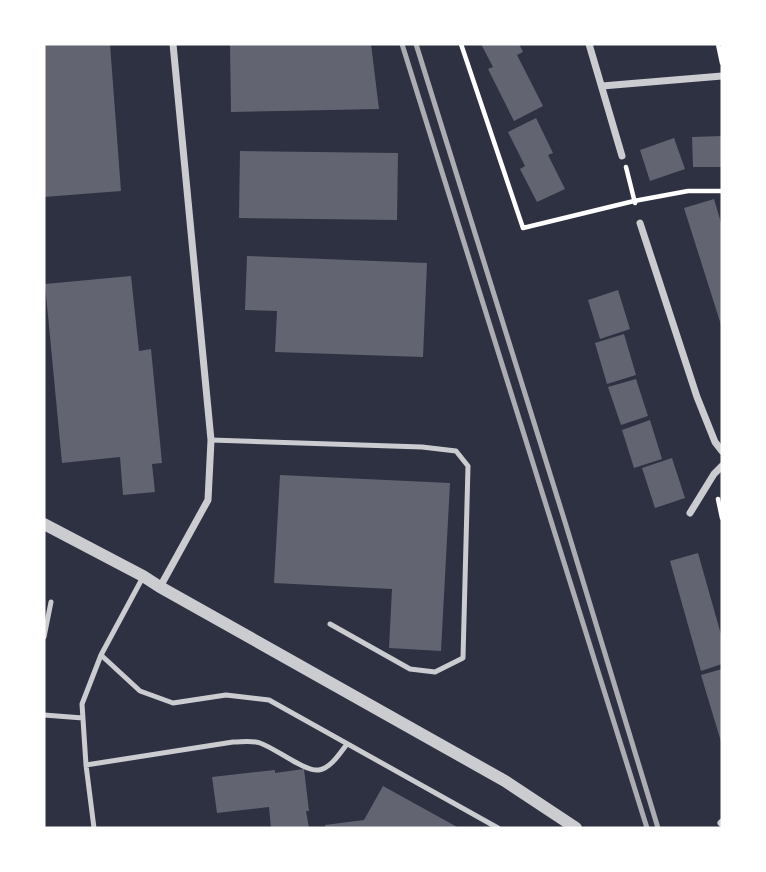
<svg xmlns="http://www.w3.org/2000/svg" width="766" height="872" font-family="'Work Sans',sans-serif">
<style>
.building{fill:#626471}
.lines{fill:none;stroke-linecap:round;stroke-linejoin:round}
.path{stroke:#fff;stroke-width:4.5}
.service{stroke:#caccd0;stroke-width:5}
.minor{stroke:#caccd0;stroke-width:7}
.tertiary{stroke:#caccd0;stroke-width:12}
.rail{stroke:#abadb3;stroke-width:5}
</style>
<rect width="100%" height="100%" fill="#2d3142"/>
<!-- building -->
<path class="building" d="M 44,44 L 110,44 L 121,191 L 44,197 Z
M 371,44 L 379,109 L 231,112 L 230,45 Z
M 481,44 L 519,44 L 523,52 L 517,55 L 543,106 L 514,121 L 488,69 L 493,67 Z
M 536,118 L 553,153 L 548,155 L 565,189 L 537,202 L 520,169 L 525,166 L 508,132 Z
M 722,136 L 722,167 L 693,167 L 692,137 Z
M 674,138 L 685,169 L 650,181 L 640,150 Z
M 240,151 L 398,153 L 397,220 L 239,218 Z
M 714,199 L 722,226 L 722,328 L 684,208 Z
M 247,256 L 427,263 L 423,357 L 275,352 L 277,311 L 245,310 Z
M 131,276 L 139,351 L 151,349 L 162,463 L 152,464 L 155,492 L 123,495 L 120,457 L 62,463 L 45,284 Z
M 618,290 L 630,329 L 600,339 L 588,300 Z
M 624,334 L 636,375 L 607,384 L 595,343 Z
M 636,379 L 648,416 L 621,425 L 608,387 Z
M 650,420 L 662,459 L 634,468 L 622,430 Z
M 672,458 L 685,498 L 655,508 L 642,468 Z
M 280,475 L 450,483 L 441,651 L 389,648 L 392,589 L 274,583 Z
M 698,553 L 722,638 L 722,664 L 701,671 L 670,561 Z
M 722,669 L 722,745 L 701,675 Z
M 304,769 L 309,811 L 306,811 L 309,828 L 271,828 L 269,807 L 217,813 L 212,777 L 275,770 L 275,773 Z
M 383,786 L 459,828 L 325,828 L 325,825 L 364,820 Z"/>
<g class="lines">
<!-- path -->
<path class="path" d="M 461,44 L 523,228 L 634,201 L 688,191 L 722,191
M 718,44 L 722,63
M 626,167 L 635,203
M 718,499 L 722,518"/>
<!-- service -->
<path class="service" d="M 211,440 L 422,447 L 456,451 L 468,466 L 463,658 L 435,672 L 410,669 L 330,624
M 44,637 L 51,602
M 101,655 L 140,691 L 173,703 L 226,695 L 269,700 L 498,828
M 44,715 L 83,718
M 86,765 L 233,742 C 242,742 251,740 260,743 C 275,748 305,772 319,770 C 331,768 340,753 347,744
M 94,828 L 86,765 L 82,704 L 101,655 L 143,577"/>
<!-- minor -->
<path class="minor" d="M 589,44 L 622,156
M 602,86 L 722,76
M 640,223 L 697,397 L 715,442 L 722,451
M 690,513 L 714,474 L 722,466
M 160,587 L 208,500 L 211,440 L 173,44
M 721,823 L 722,822"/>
<!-- tertiary -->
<path class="tertiary" d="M 44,524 L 143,576 L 160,587 L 505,781 L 576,828"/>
<!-- rail -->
<path class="rail" d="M 402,44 L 647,828
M 416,44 L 565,522 L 658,828"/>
</g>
<!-- border -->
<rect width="766" height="872" fill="none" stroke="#ffffff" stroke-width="91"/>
</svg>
